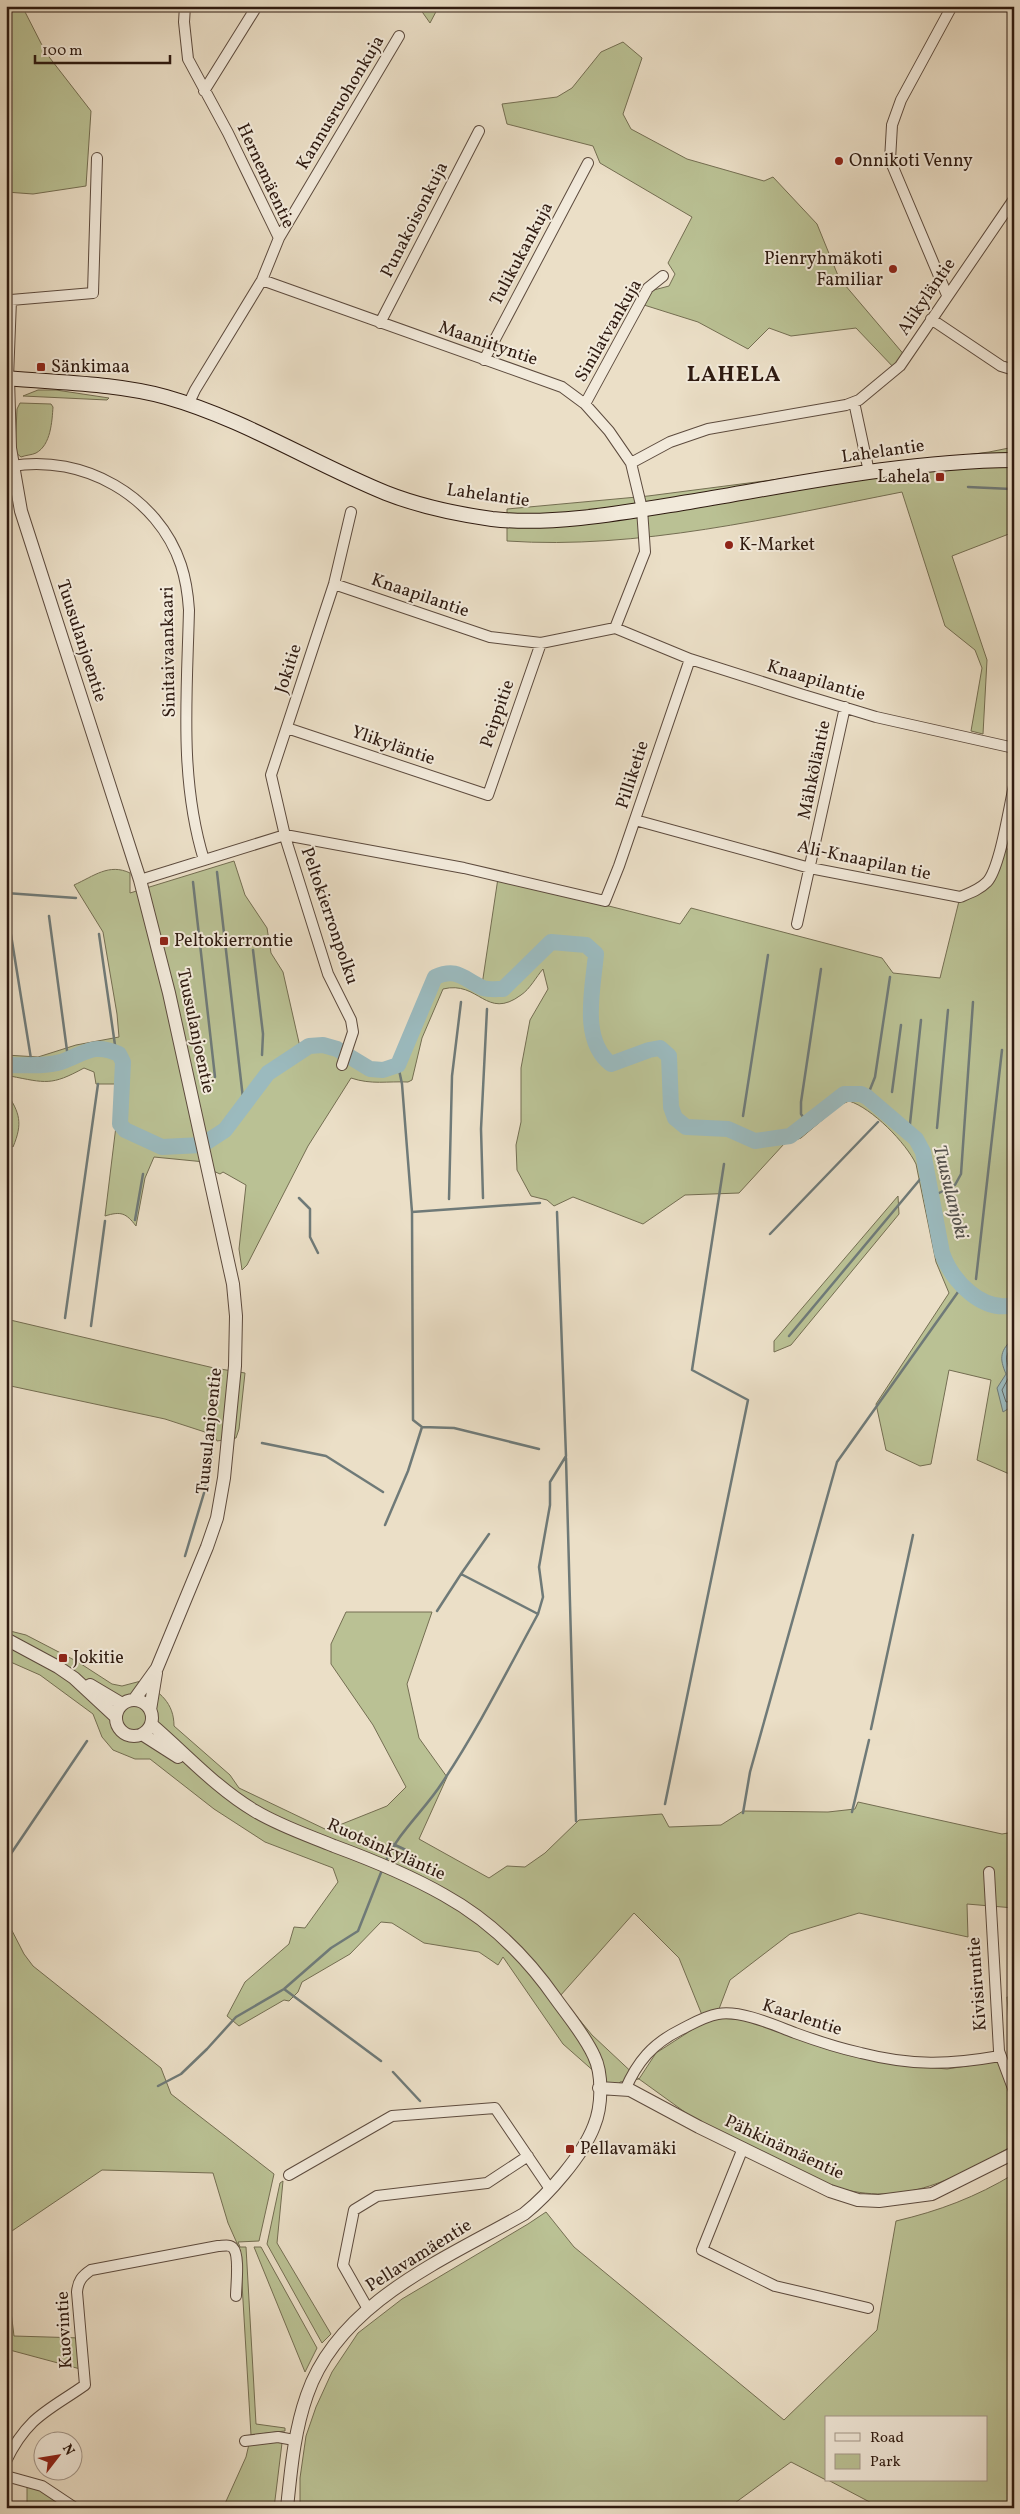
<svg xmlns="http://www.w3.org/2000/svg" width="1020" height="2514" font-family="Vollkorn,serif">
<style>
.green{fill:#bac194;stroke:#746e52}
.water{fill:#9bbabe;stroke:#6f7a78}
.lines{fill:none;stroke-linecap:round;stroke-linejoin:round}
.shore{stroke:#646a67;stroke-width:1}
.stream{stroke:#6f7a78;stroke-width:2.5}
.river{stroke:#9bbabe;stroke-width:16}
.minor-casing{stroke:#5d4b3e;stroke-width:12}
.tertiary-casing{stroke:#5d4b3e;stroke-width:14}
.secondary-casing{stroke:#2e1a10;stroke-width:16}
.minor{stroke:#f2eadb;stroke-width:10}
.tertiary{stroke:#f2eadb;stroke-width:12}
.secondary{stroke:#f2eadb;stroke-width:14}
.poi-dot{fill:#8f2418;stroke:#f2eadb;stroke-width:2}
.labels{text-anchor:middle;dominant-baseline:central;stroke-width:4;stroke-linejoin:round;paint-order:stroke}
.street-label{font-size:18px;fill:#2e1a10;stroke:#f2eadb}
.poi-label{font-size:18px;fill:#2e1a10;stroke:#f2eadb;text-anchor:start}
.water-label{font-size:19px;font-style:italic;fill:#54524d;stroke:#f2eadb}
.district-label{font-size:22px;font-weight:bold;letter-spacing:1px;fill:#2e1a10;stroke:#f2eadb}
</style>
<rect width="100%" height="100%" fill="#ebdfc7"/>
<filter id="stains"><feTurbulence type="fractalNoise" baseFrequency=".004" numOctaves="4"/><feColorMatrix values="0 0 0 0 .2 0 0 0 0 .09 0 0 0 0 .02 0 0 0 .5 -.17"/></filter>
<radialGradient id="worn" r=".72"><stop offset=".6" stop-color="#630" stop-opacity="0"/><stop offset="1" stop-color="#630" stop-opacity=".3"/></radialGradient>
<!-- green -->
<path class="green" d="M 6,6 L 22,6 L 46,53 L 91,111 L 86,186 L 33,194 L 6,192 Z
M 418,6 L 439,6 L 430,23 Z
M 623,42 L 642,58 L 623,114 L 631,129 L 687,159 L 764,181 L 773,177 L 817,224 L 839,278 L 906,357 L 896,370 L 856,328 L 791,336 L 769,328 L 748,349 L 698,322 L 644,305 L 650,291 L 669,286 L 675,274 L 668,263 L 692,217 L 600,163 L 593,146 L 507,124 L 502,104 L 557,97 L 572,88 L 601,52 Z
M 38,390 L 56,390 L 109,398 L 107,400 L 23,396 Z
M 20,403 L 51,404 L 53,407 C 52,421 51,445 36,453 C 32,455 26,455 21,457 L 15,452 L 17,409 Z
M 1014,447 L 1014,532 L 952,556 L 987,660 L 983,734 L 971,731 L 982,668 L 975,650 L 945,626 L 902,492 C 774,517 638,550 507,541 L 507,509 L 648,496 L 989,452 Z
M 1000,848 L 1014,850 L 1014,1476 L 977,1460 L 991,1380 L 949,1370 L 931,1464 L 920,1466 L 886,1450 L 876,1404 L 949,1293 L 936,1262 L 916,1164 C 906,1143 872,1108 849,1101 L 840,1105 L 801,1138 L 784,1144 L 739,1193 L 685,1195 L 643,1224 L 573,1197 L 554,1206 L 547,1200 L 531,1196 L 517,1170 L 516,1145 L 521,1122 L 521,1068 L 530,1020 L 548,989 L 543,969 C 536,977 530,989 521,995 C 486,1021 479,980 443,989 L 422,1038 L 412,1080 L 408,1082 C 387,1081 372,1085 351,1078 L 308,1146 L 247,1265 L 242,1270 L 239,1249 L 246,1185 L 223,1172 L 220,1174 L 211,1170 L 205,1162 L 154,1157 L 145,1178 L 136,1226 C 126,1213 121,1211 105,1216 L 116,1126 L 117,1084 L 96,1084 L 94,1072 L 84,1068 C 51,1086 46,1083 10,1076 L 6,1090 L 6,1055 L 38,1057 L 76,1045 L 119,1037 L 117,1014 L 103,932 L 74,885 C 94,876 109,863 130,873 L 130,893 L 234,861 L 245,895 L 267,928 L 271,953 L 283,972 L 300,1047 L 324,1046 L 378,1069 L 396,1058 L 434,975 L 448,970 L 482,985 L 498,878 L 680,924 L 691,908 L 882,958 L 893,973 L 940,978 L 960,897 L 979,890 Z
M 6,1092 C 20,1113 23,1123 13,1147 L 6,1142 Z
M 898,1196 L 899,1214 L 791,1345 L 774,1352 L 774,1341 Z
M 6,1319 L 214,1368 L 245,1373 L 239,1429 L 236,1438 L 217,1441 L 214,1435 L 165,1419 L 6,1385 Z
M 346,1612 L 432,1612 L 407,1684 L 419,1738 L 447,1777 L 419,1839 L 489,1878 L 507,1866 L 525,1867 L 545,1853 L 579,1820 L 662,1814 L 669,1827 L 721,1825 L 743,1811 L 828,1812 L 855,1809 L 858,1802 L 1002,1834 L 1014,1832 L 1014,1908 L 967,1904 L 968,1937 L 859,1913 L 790,1934 L 730,1980 L 719,2009 L 702,2015 L 679,1958 L 634,1913 L 560,1996 L 592,2035 L 639,2079 L 656,2053 L 701,2024 L 718,2018 L 747,2020 L 902,2065 L 947,2069 L 1012,2059 L 1007,1997 L 1014,1997 L 1014,2145 C 950,2181 900,2210 826,2184 L 693,2118 L 639,2079 L 620,2082 L 614,2089 L 563,2044 L 503,1957 L 498,1965 L 479,1952 L 424,1943 L 392,1923 L 381,1922 L 350,1954 L 302,1982 L 298,1992 L 289,2001 L 284,2000 L 239,2026 L 227,2016 L 245,1982 L 289,1944 L 294,1927 L 305,1928 L 338,1882 L 333,1868 L 265,1842 L 214,1809 L 150,1759 L 135,1759 L 113,1750 L 102,1737 L 93,1714 L 40,1675 L 6,1660 L 6,1630 L 26,1635 L 78,1662 L 112,1684 L 122,1686 L 141,1681 C 160,1692 174,1703 174,1726 L 230,1775 L 239,1788 L 327,1830 L 387,1806 L 406,1787 L 373,1725 L 331,1664 L 331,1644 Z
M 6,1919 L 24,1954 L 33,1966 L 161,2068 L 171,2094 L 274,2174 L 259,2241 L 238,2242 L 240,2247 L 246,2247 L 256,2424 L 285,2428 L 285,2431 L 251,2435 L 240,2250 L 228,2223 L 213,2173 L 102,2170 L 6,2235 Z
M 1014,2174 L 1014,2508 L 881,2508 L 828,2480 L 986,2480 L 986,2418 L 826,2418 L 826,2480 L 791,2462 L 728,2508 L 300,2508 L 300,2478 L 306,2436 L 316,2407 L 332,2372 L 358,2333 L 402,2299 L 528,2224 L 546,2212 L 574,2247 L 784,2420 L 877,2330 L 896,2221 C 939,2211 976,2197 1014,2174 Z
M 283,2181 L 277,2243 L 331,2334 L 322,2343 L 267,2244 L 280,2183 Z
M 254,2247 L 261,2247 L 317,2348 L 305,2372 Z
M 6,2270 L 14,2336 L 81,2338 L 84,2370 L 6,2349 Z
M 277,2441 L 282,2443 L 274,2508 L 223,2508 L 246,2457 L 249,2444 Z
M 27,2485 L 41,2488 L 70,2508 L 27,2508 Z"/>
<!-- water -->
<path class="water" d="M 1014,1338 L 1014,1405 L 1003,1412 L 997,1388 L 1006,1374 C 999,1358 1000,1350 1014,1338 Z"/>
<g class="lines">
<!-- shore -->
<path class="shore" d="M 1014,1345 C 1002,1357 1008,1361 1010,1375 L 1002,1390 L 1006,1402 L 1014,1401"/>
<!-- stream -->
<path class="stream" d="M 968,487 L 1011,489 L 1014,491
M 217,872 L 244,1107
M 193,882 L 215,1077
M 6,893 L 76,898
M 7,910 L 32,1065
M 49,916 L 68,1058
M 99,934 L 116,1052
M 253,950 L 263,1034 L 262,1055
M 398,1065 L 402,1084 L 412,1212 L 413,1420 L 422,1427 L 454,1428 L 539,1449
M 892,1092 L 901,1025
M 867,1097 L 875,1077 L 890,977
M 743,1116 L 768,955
M 808,1124 L 801,1114 L 801,1102 L 821,969
M 937,1128 L 948,1010
M 909,1133 L 921,1020
M 931,1197 L 955,1185 L 961,1174 L 973,1002
M 299,1198 L 310,1209 L 310,1237 L 318,1253
M 483,1198 L 481,1129 L 487,1009
M 449,1199 L 452,1076 L 461,1002
M 412,1212 L 540,1203
M 135,1220 L 143,1174
M 770,1234 L 878,1122
M 976,1279 L 1002,1050
M 65,1318 L 98,1084
M 91,1326 L 105,1221
M 789,1336 L 927,1171
M 262,1443 L 326,1456 L 383,1492
M 566,1458 L 576,1821
M 385,1525 L 408,1471 L 422,1427
M 185,1556 L 204,1493 L 213,1448
M 461,1574 L 489,1534
M 437,1611 L 461,1574 L 538,1614
M 871,1729 L 913,1535
M 665,1804 L 748,1400 L 692,1370 L 724,1164
M 852,1812 L 869,1740
M 743,1813 L 750,1772 L 837,1462 L 963,1285
M 393,1844 L 408,1851
M 6,1861 L 87,1741
M 385,1863 C 398,1832 424,1811 442,1783 C 478,1729 507,1671 538,1614 L 543,1597 L 539,1567 L 550,1505 L 550,1482 L 566,1456 L 557,1212
M 284,1989 L 381,2061
M 393,2072 L 420,2101
M 158,2086 L 181,2074 L 207,2049 L 236,2017 L 284,1989 L 331,1948 L 358,1931 L 382,1870"/>
<!-- river -->
<path class="river" d="M 6,1065 C 23,1065 44,1067 61,1062 C 85,1054 92,1042 119,1054 L 123,1062 L 120,1124 L 125,1130 L 162,1147 L 202,1145 L 225,1130 L 268,1073 L 309,1046 L 323,1045 L 337,1049 L 370,1069 L 383,1070 L 398,1065 L 435,977 C 458,967 463,979 483,988 C 489,990 497,989 503,989 L 551,942 L 586,945 L 596,954 C 593,989 580,1040 611,1064 L 649,1050 L 660,1048 L 669,1056 L 671,1107 L 675,1118 L 686,1127 L 728,1129 L 755,1141 L 790,1136 L 844,1094 L 861,1094 L 867,1097 L 916,1139 L 923,1152 L 942,1253 C 952,1281 982,1313 1014,1305"/>
<!-- minor casing -->
<g class="minor-casing">
<path id="minor" d="M 185,6 L 184,22 L 188,59 L 228,133 L 279,238 L 262,280 L 195,390 L 188,405
M 204,91 L 257,6
M 279,238 L 399,36
M 262,280 L 562,387 L 585,404 L 609,431 L 631,463 L 642,509 L 645,552 L 615,628
M 947,295 L 890,160 L 892,125 L 901,100 L 952,6
M 931,319 L 1001,366 L 1014,370
M 380,323 L 479,131
M 484,360 L 588,163
M 8,378 L 11,300 L 93,293 L 97,158
M 854,402 L 869,472
M 585,404 L 648,288 L 663,276
M 631,463 L 670,442 L 708,429 L 846,405 L 859,400 L 900,366 L 1014,199
M 12,466 C 83,454 158,496 181,565 C 186,580 188,595 189,610 C 187,694 179,779 204,860
M 334,584 L 490,637 L 541,643 L 615,628 L 690,659 L 800,694 L 876,717 L 1014,748
M 287,728 L 488,795 L 541,643
M 635,820 L 810,868 L 960,897 C 970,893 979,890 987,882 C 1000,868 1009,807 1014,786
M 140,880 L 285,835 L 464,868 L 605,901 L 619,866 L 690,659
M 797,924 L 845,707
M 342,1065 L 353,1032 L 351,1020 L 328,974 L 286,840 L 271,775 L 334,584 L 351,512
M 989,1872 L 999,2051 L 1014,2091
M 625,2090 C 637,2062 652,2044 680,2030 C 692,2024 705,2016 718,2014 C 741,2010 774,2025 795,2033 C 817,2041 838,2048 861,2053 C 912,2066 949,2065 1000,2056
M 743,2148 L 702,2250 L 775,2286 L 868,2308
M 289,2175 L 392,2116 L 495,2108 L 550,2189
M 368,2309 L 343,2265 L 354,2210 L 377,2196 L 487,2183 L 528,2156
M 245,2441 L 278,2437 L 294,2440
M 6,2461 C 28,2416 48,2411 85,2385 L 77,2292 C 78,2281 82,2276 91,2270 L 218,2246 C 223,2246 230,2244 233,2248 C 240,2255 236,2286 236,2296
M 6,2476 L 42,2486 L 75,2508"/>
</g>
<!-- tertiary casing -->
<g class="tertiary-casing">
<path id="tertiary" d="M 8,378 L 10,448 L 21,511 L 140,880 L 169,993 L 233,1284 L 236,1316 L 235,1366 L 224,1478 L 217,1518 L 207,1547 L 157,1668 L 134,1700
M 6,1639 L 58,1667 L 74,1678 L 116,1717
M 90,1685 L 122,1704
M116 1718a18 18 0 1 1 36 0a18 18 0 1 1-36 0Z
M 150,1710 L 156,1673
M 151,1724 C 185,1753 216,1788 255,1811 C 280,1826 307,1835 334,1846 C 372,1860 409,1875 444,1895 C 491,1921 526,1956 556,1999 C 569,2017 585,2036 594,2056 C 603,2074 602,2107 594,2126 C 583,2155 548,2195 524,2214 C 445,2259 339,2302 307,2395 C 294,2432 291,2470 287,2508
M 142,1734 L 178,1757
M 599,2088 L 630,2090 L 699,2127 L 830,2191 L 858,2200 L 879,2201 L 932,2194 L 1014,2153"/>
</g>
<!-- secondary casing -->
<g class="secondary-casing">
<path id="secondary" d="M 6,378 C 59,383 115,383 166,397 C 244,419 312,463 386,493 C 419,506 456,514 492,519 C 554,526 627,512 689,502 C 796,484 904,461 1014,460"/>
</g>
<!-- minor -->
<use href="#minor" class="minor"/>
<!-- tertiary -->
<use href="#tertiary" class="tertiary"/>
<!-- secondary -->
<use href="#secondary" class="secondary"/>
</g>
<!-- markers -->
<g class="poi-dot">
<circle cx="839" cy="161" r="5"/>
<circle cx="893" cy="269" r="5"/>
<rect x="36" y="362" width="10" height="10" rx="2.5"/>
<rect x="935" y="472" width="10" height="10" rx="2.5"/>
<circle cx="729" cy="545" r="5"/>
<rect x="159" y="936" width="10" height="10" rx="2.5"/>
<rect x="58" y="1653" width="10" height="10" rx="2.5"/>
<rect x="565" y="2144" width="10" height="10" rx="2.5"/>
</g>
<g class="labels">
<!-- street labels -->
<g class="street-label">
<text transform="translate(341 103) rotate(-59)">Kannusruohonkuja</text>
<text transform="translate(265 176) rotate(65)">Hernemäentie</text>
<text transform="translate(415 220) rotate(-63)">Punakoisonkuja</text>
<text transform="translate(522 254) rotate(-62)">Tulikukankuja</text>
<text transform="translate(927 297) rotate(-56)">Alikyläntie</text>
<text transform="translate(609 331) rotate(-60)">Sinilatvankuja</text>
<text transform="translate(488 344) rotate(19)">Maaniityntie</text>
<text transform="translate(883 452) rotate(-8)">Lahelantie</text>
<text transform="translate(488 496) rotate(8)">Lahelantie</text>
<text transform="translate(420 596) rotate(19)">Knaapilantie</text>
<text transform="translate(81 641) rotate(72)">Tuusulanjoentie</text>
<text transform="translate(169 652) rotate(-91)">Sinitaivaankaari</text>
<text transform="translate(289 669) rotate(-72)">Jokitie</text>
<text transform="translate(816 681) rotate(17)">Knaapilantie</text>
<text transform="translate(498 714) rotate(-71)">Peippitie</text>
<text transform="translate(393 746) rotate(19)">Ylikyläntie</text>
<text transform="translate(815 770) rotate(-78)">Mähköläntie</text>
<text transform="translate(633 775) rotate(-72)">Pilliketie</text>
<text transform="translate(864 861) rotate(12)">Ali-Knaapilan tie</text>
<text transform="translate(329 916) rotate(71)">Peltokierronpolku</text>
<text transform="translate(195 1031) rotate(78)">Tuusulanjoentie</text>
<text transform="translate(210 1431) rotate(-84)">Tuusulanjoentie</text>
<text transform="translate(386 1850) rotate(24)">Ruotsinkyläntie</text>
<text transform="translate(978 1984) rotate(-94)">Kivisiruntie</text>
<text transform="translate(802 2018) rotate(18)">Kaarlentie</text>
<text transform="translate(784 2148) rotate(25)">Pähkinämäentie</text>
<text transform="translate(419 2256) rotate(-32)">Pellavamäentie</text>
<text transform="translate(65 2330) rotate(-93)">Kuovintie</text>
</g>
<!-- poi labels -->
<g class="poi-label">
<text x="849" y="161">Onnikoti Venny</text>
<text x="883" y="259" text-anchor="end">Pienryhmäkoti<tspan x="883" dy="21">Familiar</tspan></text>
<text x="51" y="367">Sänkimaa</text>
<text x="930" y="477" text-anchor="end">Lahela</text>
<text x="739" y="545">K-Market</text>
<text x="174" y="941">Peltokierrontie</text>
<text x="73" y="1658">Jokitie</text>
<text x="580" y="2149">Pellavamäki</text>
</g>
<!-- water labels -->
<g class="water-label">
<text transform="translate(950 1192) rotate(76)">Tuusulanjoki</text>
</g>
<!-- district labels -->
<g class="district-label">
<text x="734" y="375">LAHELA</text>
</g>
</g>
<!-- margin -->
<rect width="1020" height="2514" fill="none" stroke="#ebdfc7" stroke-width="25"/>
<rect x="8" y="8" width="1005" height="2499" fill="none" stroke="#2e1a10" stroke-width="2.5"/>
<rect x="12" y="12" width="995" height="2489" fill="none" stroke="#2e1a10"/>
<!-- legend -->
<rect x="825" y="2416" width="162" height="65" fill="#f2eadb" stroke="#a4978a"/>
<rect x="835" y="2433" width="25" height="8" fill="#f2eadb" stroke="#a4978a"/>
<text x="870" y="2442" font-size="15" fill="#2e1a10">Road</text>
<rect x="835" y="2454" width="25" height="15" fill="#bac194" stroke="#a4978a"/>
<text x="870" y="2466" font-size="15" fill="#2e1a10">Park</text>
<!-- north arrow -->
<g transform="translate(58 2456) rotate(59)"><circle r="24" fill="#f2eadb" stroke="#a4978a"/>
<path d="M0-4L9 19L0 12L-9 19Z" fill="#8f2418"/>
<text y="-8" font-size="14" font-weight="bold" text-anchor="middle" fill="#2e1a10">N</text>
</g>
<!-- scale -->
<path d="M35 55v8h135v-8" fill="none" stroke="#2e1a10" stroke-width="2.5"/>
<text x="42" y="55" font-size="15" fill="#2e1a10" stroke="#f2eadb" stroke-width="4" paint-order="stroke">100 m</text>
<rect width="100%" height="100%" filter="url(#stains)"/>
<rect width="100%" height="100%" fill="url(#worn)"/>
</svg>
